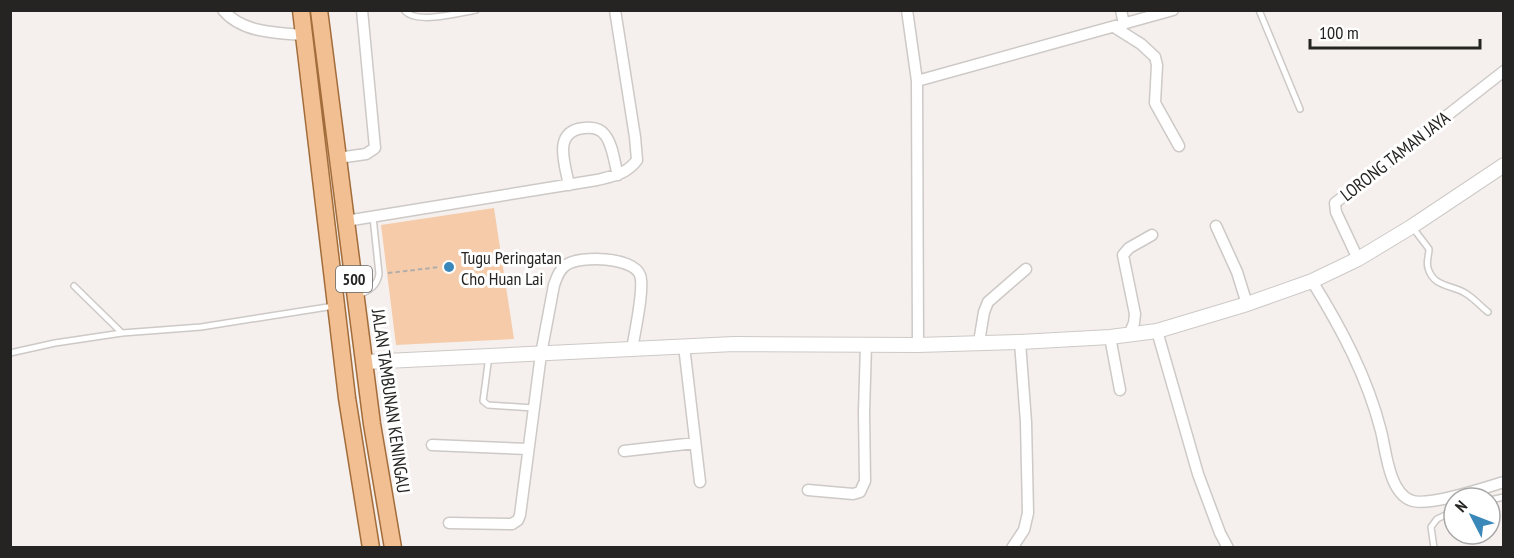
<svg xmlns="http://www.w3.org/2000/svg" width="1514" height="558" font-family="'PT Sans Narrow',sans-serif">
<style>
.green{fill:#f5cba9}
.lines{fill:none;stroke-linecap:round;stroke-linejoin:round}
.service-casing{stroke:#cdc9c6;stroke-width:8}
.minor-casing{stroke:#cdc9c6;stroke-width:13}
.tertiary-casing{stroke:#cdc9c6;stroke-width:16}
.primary-casing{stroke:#a36d3b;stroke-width:19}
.path{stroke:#b0adaa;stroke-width:2;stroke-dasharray:4.5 3;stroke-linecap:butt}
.service{stroke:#fff;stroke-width:5}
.minor{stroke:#fff;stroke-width:10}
.tertiary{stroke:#fff;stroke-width:14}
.primary{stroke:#f1bf91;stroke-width:16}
.poi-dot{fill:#3a87b9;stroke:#fff;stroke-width:2}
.labels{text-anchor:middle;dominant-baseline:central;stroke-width:6;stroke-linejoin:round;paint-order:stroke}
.shield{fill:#fff;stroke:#666665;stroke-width:1.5}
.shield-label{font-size:16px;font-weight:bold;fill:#252423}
.street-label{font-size:18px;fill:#252423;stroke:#fff}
.poi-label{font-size:18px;fill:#252423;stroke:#fff;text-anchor:start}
</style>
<rect width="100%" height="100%" fill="#f5f0ed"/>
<!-- green -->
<path class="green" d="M 494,208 L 514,339 L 396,345 L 381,225 Z"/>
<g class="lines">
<!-- service casing -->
<g class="service-casing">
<path id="service" d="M 404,10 C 415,25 459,13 476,10
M 1259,10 L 1300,109
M 1413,228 L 1429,249 C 1429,255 1426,262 1428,268 C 1433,287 1452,285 1465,293 C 1474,298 1480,306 1488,312
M 74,286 L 122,333
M 359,295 C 370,290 377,286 379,274 L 373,217
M 10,353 L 55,343 L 122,333 L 201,327 L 334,306
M 489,356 L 483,401 L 488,405 L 533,408
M 1490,500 L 1504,497
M 1434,548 L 1431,527 L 1437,519 L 1454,511"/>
</g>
<!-- minor casing -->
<g class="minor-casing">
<path id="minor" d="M 223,10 C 242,33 277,33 304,35
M 907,10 L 917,81 L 918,345
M 1121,10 L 1124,24
M 1114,27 L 1141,44 L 1155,57 L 1157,65 L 1155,103 L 1179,146
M 917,81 L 1173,10
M 338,158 L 366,154 L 375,148 L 362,10
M 569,185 C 565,164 552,131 584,128 C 592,127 600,128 605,135 C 613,145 614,162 618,175
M 346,221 L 597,180 C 613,176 627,174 637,160 L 635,137 L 615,10
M 1216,226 L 1237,272 L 1247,304
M 1358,259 L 1336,212 L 1335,203 L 1504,71
M 1312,281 C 1341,328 1367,376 1381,431 C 1386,451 1389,491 1410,500 C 1426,508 1484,488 1504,482
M 1157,331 L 1198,474 L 1220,533 L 1228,548
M 1129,335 L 1134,323 L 1135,314 L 1123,255 L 1129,248 L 1152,235
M 1110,337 L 1120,390
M 979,342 L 984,312 L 988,302 L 1026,269
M 684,346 L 700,482
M 432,445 L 528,449
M 624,451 L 695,443
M 808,490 L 853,494 L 860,492 L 865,481 L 864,412 L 866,345
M 449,523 L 512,524 L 518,520 L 520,515 L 541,354 L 554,285 C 557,277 559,270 566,265 C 581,255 633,257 640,275 C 645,288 634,335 632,350
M 1012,548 L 1024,530 L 1028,513 L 1026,422 L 1020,342"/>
</g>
<!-- tertiary casing -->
<g class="tertiary-casing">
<path id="tertiary" d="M 365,362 L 734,344 L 918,345 L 1020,342 L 1110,337 L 1157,331 L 1247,304 L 1312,281 L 1358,259 L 1411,227 L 1504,165"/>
</g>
<!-- primary casing -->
<g class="primary-casing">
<path id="primary" d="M 301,10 L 347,398 L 371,548
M 319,10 L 372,424 L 393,548"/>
</g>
<!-- path -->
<path class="path" d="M 388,273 L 440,267"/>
<!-- service -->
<use href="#service" class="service"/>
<!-- minor -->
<use href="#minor" class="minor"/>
<!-- tertiary -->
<use href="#tertiary" class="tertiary"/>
<!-- primary -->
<use href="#primary" class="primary"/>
</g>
<!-- markers -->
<circle class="poi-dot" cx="449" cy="267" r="6"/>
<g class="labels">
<!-- shield labels -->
<rect class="shield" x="336" y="266" width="36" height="26" rx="4.5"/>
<g class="shield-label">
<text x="354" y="279">500</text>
</g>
<!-- street labels -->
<g class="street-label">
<text transform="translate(1395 156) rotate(-38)">LORONG TAMAN JAYA</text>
<text transform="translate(391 401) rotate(82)">JALAN TAMBUNAN KENINGAU</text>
</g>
<!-- poi labels -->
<g class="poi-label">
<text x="461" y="257">Tugu Peringatan<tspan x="461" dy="21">Cho Huan Lai</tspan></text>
</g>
</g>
<!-- border -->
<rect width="1514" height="558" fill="none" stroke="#252423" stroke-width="24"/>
<!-- north arrow -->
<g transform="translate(1472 516) rotate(312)"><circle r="28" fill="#ffffff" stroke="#a8a7a7" stroke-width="1.5"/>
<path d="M0-4.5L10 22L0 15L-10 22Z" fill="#3a87b9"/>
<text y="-9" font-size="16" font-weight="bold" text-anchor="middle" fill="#252423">N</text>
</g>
<!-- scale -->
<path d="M1310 39v9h170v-9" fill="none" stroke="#252423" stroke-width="3"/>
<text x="1319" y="39" font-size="18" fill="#252423" stroke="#ffffff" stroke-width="4.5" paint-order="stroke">100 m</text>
</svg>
